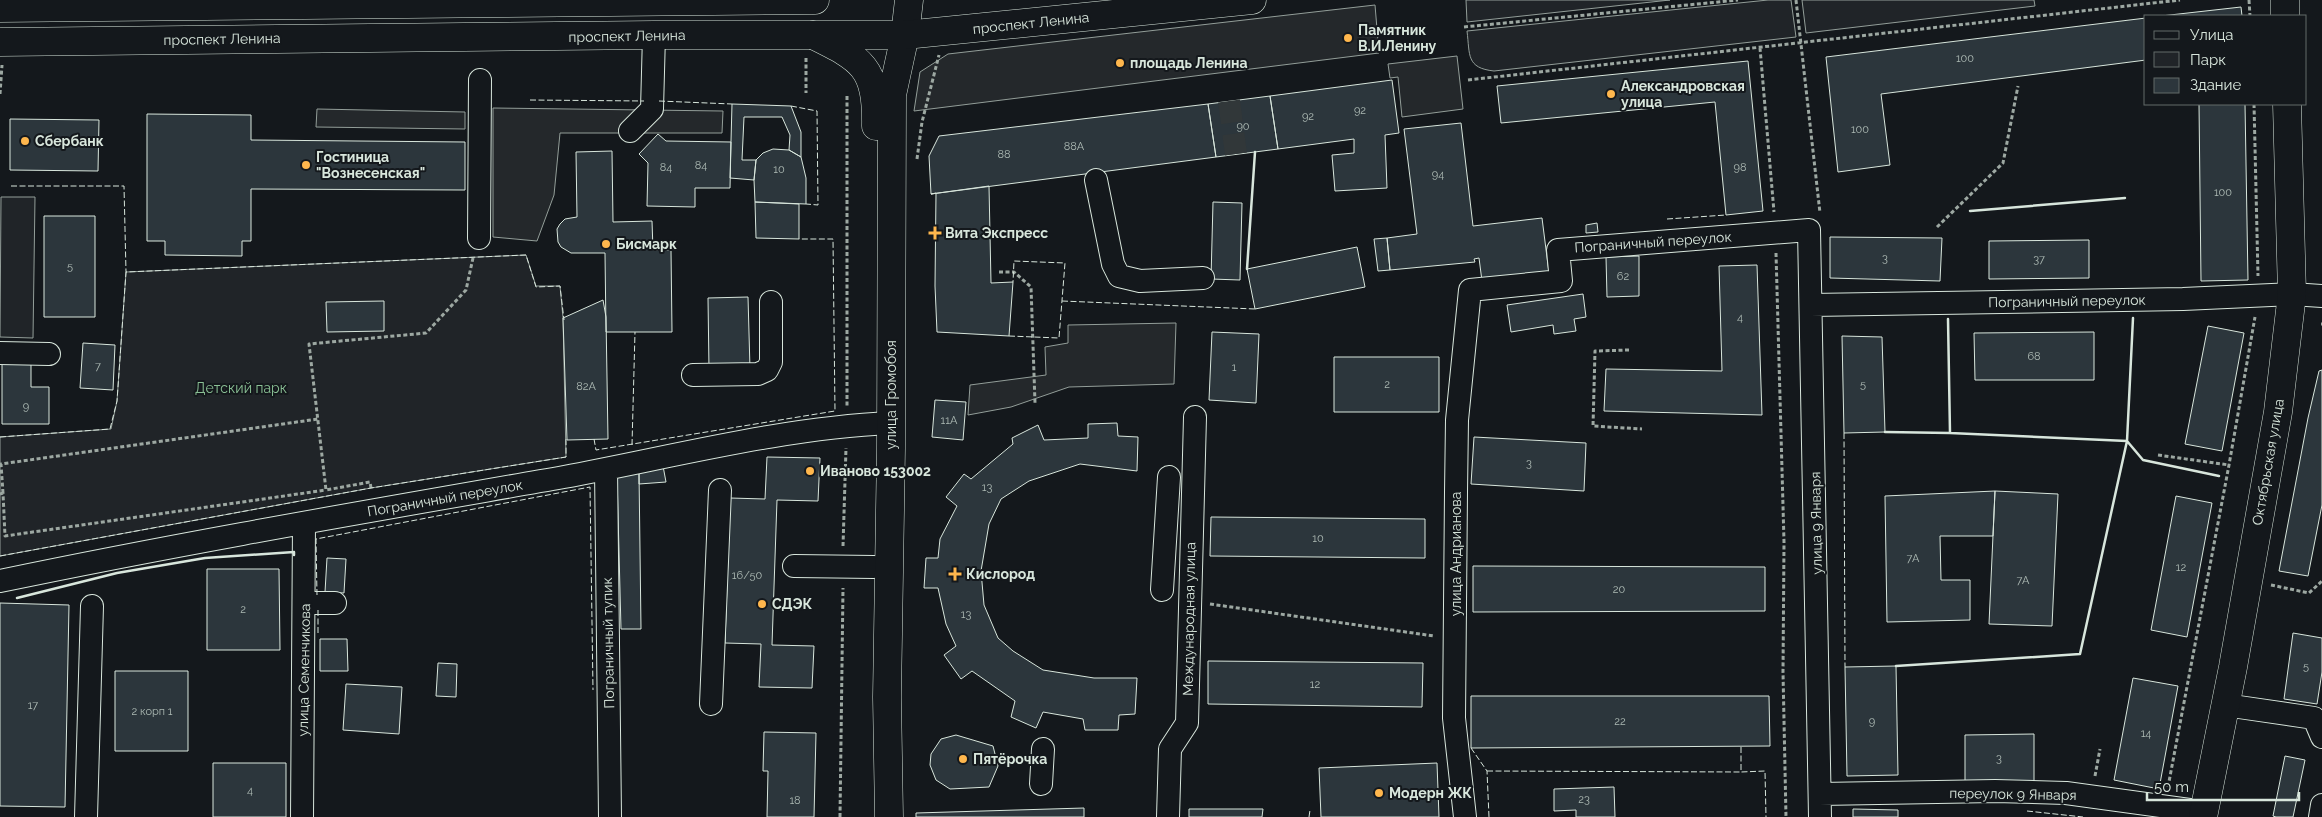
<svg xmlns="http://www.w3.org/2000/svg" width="2322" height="817" font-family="Raleway,sans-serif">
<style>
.green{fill:#202428;stroke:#939e99}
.parking{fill:#24282b;stroke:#939e99}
.building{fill:#2c363c;stroke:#d8e6dc}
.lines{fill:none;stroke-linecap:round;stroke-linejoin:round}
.minor-tunnel{stroke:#313739;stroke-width:22;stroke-dasharray:22 11;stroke-linecap:butt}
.minor-casing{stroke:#d8e6dc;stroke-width:24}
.major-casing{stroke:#d8e6dc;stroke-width:29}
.highway-casing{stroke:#d8e6dc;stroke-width:29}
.path{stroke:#9da8a2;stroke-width:3;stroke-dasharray:4 2.5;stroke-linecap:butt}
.minor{stroke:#14181c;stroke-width:22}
.major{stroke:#14181c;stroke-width:28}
.highway{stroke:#14181c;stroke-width:28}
.fence{stroke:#d8e6dc;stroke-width:1;stroke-dasharray:6 2.5;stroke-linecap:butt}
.wall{stroke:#d8e6dc;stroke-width:2.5}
.poi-dot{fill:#ffb74d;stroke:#14181c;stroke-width:2}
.labels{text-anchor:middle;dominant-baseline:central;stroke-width:4;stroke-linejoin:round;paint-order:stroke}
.number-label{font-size:11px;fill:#adbab4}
.street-label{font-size:14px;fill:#d8e6dc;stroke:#14181c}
.poi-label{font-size:14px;font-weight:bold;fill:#d8e6dc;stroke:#14181c;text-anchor:start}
.park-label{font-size:14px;fill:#8ac095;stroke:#14181c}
</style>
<rect width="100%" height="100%" fill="#14181c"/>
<!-- green -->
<path class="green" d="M 1466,0 L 1670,0 L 1467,22 Z
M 1768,0 L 1791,0 L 1796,37 L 1494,71 C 1466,68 1470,55 1467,31 Z
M 1802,0 L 2034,0 L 2035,6 L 1806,33 Z
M 1,197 L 35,197 L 33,338 L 0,337 Z
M 526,255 L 536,286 L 560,286 L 563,318 L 566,457 L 371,488 L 0,556 L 0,437 L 111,429 L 117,401 L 126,272 Z"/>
<!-- parking -->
<path class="parking" d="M 1375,5 L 1379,53 L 914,111 L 920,72 L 948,54 Z
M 1457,56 L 1463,109 L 1402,117 L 1398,77 L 1390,78 L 1388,64 Z
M 493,108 L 723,111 L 722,133 L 560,133 L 554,195 L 537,241 L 493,237 Z
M 317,109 L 465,112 L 465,129 L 316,127 Z
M 1176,323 L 1174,384 L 1069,387 L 1011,407 L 968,415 L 970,385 L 1046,375 L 1045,347 L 1068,343 L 1068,325 Z"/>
<!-- building -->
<path class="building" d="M 2241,7 L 2242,16 L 2161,16 Z
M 2146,18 L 2146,60 L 1881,94 L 1890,165 L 1838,172 L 1826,57 Z
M 1748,61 L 1763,211 L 1726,215 L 1715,102 L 1501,123 L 1497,86 Z
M 1392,80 L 1399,133 L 1385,135 L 1387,188 L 1335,191 L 1332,155 L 1354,153 L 1354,139 L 1278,149 L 1270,96 Z
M 1270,96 L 1278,149 L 1216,157 L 1208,104 Z
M 732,104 L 791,106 L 801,132 L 801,157 L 789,150 L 790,135 L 782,117 L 744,117 L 742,160 L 756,160 L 754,180 L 730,178 Z
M 1208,104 L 1216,157 L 931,194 L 929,156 L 939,136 Z
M 2199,104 L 2245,104 L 2248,280 L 2201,281 Z
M 147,114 L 251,115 L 251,140 L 465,142 L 465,190 L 251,189 L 251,241 L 242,241 L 242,256 L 165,255 L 165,241 L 147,241 Z
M 10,119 L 99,120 L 98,171 L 10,170 Z
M 1461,123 L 1473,226 L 1542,218 L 1549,273 L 1482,281 L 1479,258 L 1474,259 L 1475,262 L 1390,270 L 1387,238 L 1417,234 L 1404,129 Z
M 658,134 L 666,141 L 731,142 L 730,188 L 695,188 L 695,207 L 647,206 L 648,163 L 639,154 Z
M 773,149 L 789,150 L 801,157 L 806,178 L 806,204 L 755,202 L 754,180 L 756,160 L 763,153 Z
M 612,151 L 613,222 L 652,221 L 653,250 L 671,250 L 672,332 L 606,332 L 605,253 L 571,253 L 561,247 L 558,242 L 557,229 L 560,224 L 565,219 L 577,217 L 576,152 Z
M 989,186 L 991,283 L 1013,282 L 1009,336 L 937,332 L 935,286 L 936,193 L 931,194 Z
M 755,202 L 799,204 L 799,239 L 756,238 Z
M 1213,202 L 1242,203 L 1240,280 L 1211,279 Z
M 44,216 L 95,216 L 95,317 L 44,317 Z
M 1597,223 L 1598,232 L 1586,233 L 1586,225 Z
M 1830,237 L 1942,238 L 1940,281 L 1830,278 Z
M 1387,238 L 1390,270 L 1378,271 L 1374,239 Z
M 2089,240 L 2089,278 L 1989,279 L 1989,241 Z
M 1357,247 L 1365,287 L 1255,309 L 1247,269 Z
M 1639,256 L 1639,296 L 1607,297 L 1606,257 Z
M 1757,265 L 1762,415 L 1604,411 L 1606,369 L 1722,371 L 1719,266 Z
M 1583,294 L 1586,317 L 1574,319 L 1576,331 L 1554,334 L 1553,325 L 1511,332 L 1507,305 Z
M 748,297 L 750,369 L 709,370 L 708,298 Z
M 603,300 L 606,317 L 608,439 L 567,440 L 563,318 Z
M 384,301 L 384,331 L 327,332 L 326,302 Z
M 2208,326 L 2244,333 L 2222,451 L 2185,444 Z
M 1212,332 L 1259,334 L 1256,403 L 1209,400 Z
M 2094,332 L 2094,380 L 1975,380 L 1974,333 Z
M 1842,336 L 1882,337 L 1885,432 L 1844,433 Z
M 83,343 L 115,345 L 113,390 L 80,388 Z
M 1334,357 L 1439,357 L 1439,412 L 1334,412 Z
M 31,362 L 31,387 L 49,387 L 49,424 L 2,424 L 2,363 Z
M 2322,370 L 2322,505 L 2308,576 L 2279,571 L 2308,418 L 2319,371 Z
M 935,400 L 966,402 L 963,440 L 932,437 Z
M 1117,423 L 1118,436 L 1138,437 L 1137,471 L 1080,464 L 1029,481 L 1001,499 L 989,524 L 981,571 L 984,605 L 998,638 L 1013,651 L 1043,670 L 1094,678 L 1137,678 L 1135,714 L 1119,715 L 1118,730 L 1085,730 L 1083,719 L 1043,712 L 1036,728 L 1011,717 L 1015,701 L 972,671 L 961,679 L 944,655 L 956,646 L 946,624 L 938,588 L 924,588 L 926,558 L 938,558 L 940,539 L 957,506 L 946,497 L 964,474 L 971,479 L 1013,444 L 1012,438 L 1038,425 L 1044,440 L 1088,438 L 1088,424 Z
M 1474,437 L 1586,443 L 1584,491 L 1471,484 Z
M 767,457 L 820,458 L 818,501 L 777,500 L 772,645 L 814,646 L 812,688 L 759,687 L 761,644 L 725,643 L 730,498 L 765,499 Z
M 663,466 L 666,482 L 639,484 L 639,472 Z
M 639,472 L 641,629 L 621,629 L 617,475 Z
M 1995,491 L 2058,494 L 2052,626 L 1989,624 Z
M 1995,491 L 1993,536 L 1940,536 L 1941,580 L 1970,580 L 1970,620 L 1887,622 L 1885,496 Z
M 2176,496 L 2212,503 L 2187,637 L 2151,630 Z
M 1211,517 L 1425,519 L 1425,558 L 1210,556 Z
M 327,558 L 346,559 L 344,593 L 325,592 Z
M 1473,566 L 1765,567 L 1765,611 L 1473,612 Z
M 207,569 L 279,569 L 280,650 L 207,650 Z
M 0,603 L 69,605 L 65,807 L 0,806 Z
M 2293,633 L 2322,638 L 2322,672 L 2317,704 L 2284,699 Z
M 320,639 L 347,639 L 348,671 L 320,671 Z
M 1208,661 L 1423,663 L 1422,707 L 1208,704 Z
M 438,663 L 457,664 L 456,697 L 436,696 Z
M 1896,666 L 1898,775 L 1847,776 L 1845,667 Z
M 115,671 L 188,671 L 188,751 L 115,751 Z
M 2133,678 L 2178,686 L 2159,789 L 2114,780 Z
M 346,684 L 402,687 L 399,734 L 343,730 Z
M 1471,696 L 1769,696 L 1770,746 L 1471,748 Z
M 764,732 L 816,733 L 814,817 L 767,817 L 768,771 L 763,771 Z
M 2034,734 L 2034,781 L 1965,781 L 1965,735 Z
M 956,735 L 993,746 L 998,766 L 989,787 L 950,789 L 936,780 L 930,765 L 931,754 L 941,739 Z
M 2285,756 L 2305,760 L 2293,817 L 2276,817 L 2273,816 Z
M 213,763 L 286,763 L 286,817 L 213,817 Z
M 1437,763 L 1439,817 L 1321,817 L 1319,768 Z
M 1614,787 L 1615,817 L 1576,817 L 1576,810 L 1554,811 L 1554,789 Z
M 1084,808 L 1084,817 L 916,817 L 916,813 Z
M 1189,809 L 1263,809 L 1262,817 L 1189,817 Z
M 1853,809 L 1898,810 L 1898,817 L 1853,817 Z"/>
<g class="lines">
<!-- minor-tunnel -->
<path class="minor-tunnel" d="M 1229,101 L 1236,154"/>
<!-- minor casing -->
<g class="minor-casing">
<path id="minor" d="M 630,131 L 652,109 L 654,35
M 1096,180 L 1113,264 L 1119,276 L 1140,281 L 1203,278
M 479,238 L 480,80
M 1811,305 L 2183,299 L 2292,294 L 2322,296
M 0,353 L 49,354
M 693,375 L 758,374 L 767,370 L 771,362 L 771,302
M 606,469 L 610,817
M 794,566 L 874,567
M 0,581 C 187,542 376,510 564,477 C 672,457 781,428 891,423
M 1162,590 L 1169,477
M 305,603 L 335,603
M 711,704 L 720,490
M 2225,705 L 2314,718 L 2322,737
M 1041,784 L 1043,749
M 1820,794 L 1995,791 L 2066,793 L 2204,812
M 86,817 L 92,606
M 302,817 L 304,524
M 1168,817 L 1170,749 L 1187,723 L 1195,417
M 1465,817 L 1454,718 L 1456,492 L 1457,420 L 1470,290 L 1561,281 L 1558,250 L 1809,230 L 1820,817
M 2320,817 L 2322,805"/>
</g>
<!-- major casing -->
<g class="major-casing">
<path id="major" d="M 2285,0 L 2285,16
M 813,35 C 862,59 877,67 876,126
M 889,817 L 887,697 L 891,448 L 892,95 L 905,35 L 909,0
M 2203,817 L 2233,667 L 2278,412 L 2292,294 L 2287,104"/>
</g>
<!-- highway casing -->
<g class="highway-casing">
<path id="highway" d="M 0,8 L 815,0
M 0,42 L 654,35 L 905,35 L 1252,0"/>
</g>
<!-- path -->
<path class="path" d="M 1796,0 L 1820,213
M 2249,0 L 2250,16
M 1464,27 L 1738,0
M 1760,48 L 1774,212
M 806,58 L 806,93
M 1468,80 L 2180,0
M 0,94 L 2,65
M 847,96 L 847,406
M 2254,104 L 2258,276
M 917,159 L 922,122 L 939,55
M 1937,227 L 2003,163 L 2018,86
M 1776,253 L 1784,542 L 1783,672 L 1786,817
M 999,272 L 1014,272 L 1031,287 L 1035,403
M 2321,324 L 2322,324
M 1629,350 L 1595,351 L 1593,426 L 1642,429
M 2158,455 L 2229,465
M 371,488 L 370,482 L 326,490 L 309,344 L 426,333 L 466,290 L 473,258
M 3,493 L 1,464 L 318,419
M 0,494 L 3,493 L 5,536 L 326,490
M 843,546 L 846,448
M 2271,585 L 2309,593 L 2322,581
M 1210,604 L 1434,636
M 2095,776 L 2100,749
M 2168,787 L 2229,465 L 2255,317
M 840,817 L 843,588"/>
<!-- minor -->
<use href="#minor" class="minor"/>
<!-- major -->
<use href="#major" class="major"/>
<!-- highway -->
<use href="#highway" class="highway"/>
<!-- fence -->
<path class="fence" d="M 530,100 L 644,101
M 659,101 L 732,104
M 791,106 L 817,111 L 818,205 L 806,204
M 11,186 L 124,186 L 126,272
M 1667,219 L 1726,215
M 1062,301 L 1255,309
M 1009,336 L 1059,338 L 1065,263 L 1014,261 L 1013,282
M 1844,433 L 1845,667
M 0,437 L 110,429 L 117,401 L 126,272 L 526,255 L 536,287 L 560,286 L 564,320
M 594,439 L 596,450 L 835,411 L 833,239 L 799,239
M 632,445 L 635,332
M 0,556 L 371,488 L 566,457 L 566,437
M 317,595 L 316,539 L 590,487 L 593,690
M 318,610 L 318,634
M 1741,747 L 1741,772 L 1765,771 L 1766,817
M 1471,748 L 1487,771 L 1489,817
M 1487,771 L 1741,772
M 2027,811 L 2083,817
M 1309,817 L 1310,810"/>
<!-- wall -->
<path class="wall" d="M 1970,211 L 2125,198
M 1247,269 L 1255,152
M 1948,319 L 1950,433 L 2127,441 L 2133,318
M 1885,432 L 1950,433
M 2127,441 L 2143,460 L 2219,476
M 17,598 L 117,573 L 205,558 L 294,552 L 294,555
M 1896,666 L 2080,654 L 2127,441"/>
</g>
<!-- markers -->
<g class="poi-dot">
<circle cx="1348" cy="38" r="5"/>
<circle cx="1120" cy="63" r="5"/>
<circle cx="1611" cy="94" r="5"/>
<circle cx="25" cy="141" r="5"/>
<circle cx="306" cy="165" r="5"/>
<path d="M932.5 225.5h5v5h5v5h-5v5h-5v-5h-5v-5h5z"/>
<circle cx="606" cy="244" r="5"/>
<circle cx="810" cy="471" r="5"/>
<path d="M952.5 566.5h5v5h5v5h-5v5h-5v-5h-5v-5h5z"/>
<circle cx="762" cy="604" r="5"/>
<circle cx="963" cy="759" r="5"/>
<circle cx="1379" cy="793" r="5"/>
</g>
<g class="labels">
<!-- number labels -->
<g class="number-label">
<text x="1965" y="58">100</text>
<text x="1360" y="110">92</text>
<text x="1308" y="116">92</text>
<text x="1243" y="126">90</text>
<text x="1860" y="129">100</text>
<text x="1074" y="146">88А</text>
<text x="1004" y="154">88</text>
<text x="701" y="165">84</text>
<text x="666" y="167">84</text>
<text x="1740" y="167">98</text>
<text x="779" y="169">10</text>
<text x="1438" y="174">94</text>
<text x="2223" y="192">100</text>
<text x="1885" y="258">3</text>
<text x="2039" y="259">37</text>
<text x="70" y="266">5</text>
<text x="1623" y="276">62</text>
<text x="1740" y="317">4</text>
<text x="2034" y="356">68</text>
<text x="98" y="366">7</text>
<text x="1234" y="367">1</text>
<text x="1387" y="384">2</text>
<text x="1863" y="384">5</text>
<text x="586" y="386">82А</text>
<text x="26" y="406">9</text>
<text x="949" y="420">11А</text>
<text x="1529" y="463">3</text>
<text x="987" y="487">13</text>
<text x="1318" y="538">10</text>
<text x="1913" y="558">7А</text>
<text x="2181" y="567">12</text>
<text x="747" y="575">16/50</text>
<text x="2023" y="580">7А</text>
<text x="1619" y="589">20</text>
<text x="243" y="609">2</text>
<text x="966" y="614">13</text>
<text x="2306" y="666">5</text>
<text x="1315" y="684">12</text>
<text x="33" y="705">17</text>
<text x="152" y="711">2 корп 1</text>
<text x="1620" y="721">22</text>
<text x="1872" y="721">9</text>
<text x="2146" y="733">14</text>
<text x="1999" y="758">3</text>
<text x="250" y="790">4</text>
<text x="1584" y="799">23</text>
<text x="795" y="800">18</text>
</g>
<!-- street labels -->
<g class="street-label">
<text transform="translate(1031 23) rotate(-6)">проспект Ленина</text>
<text transform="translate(627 36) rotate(-1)">проспект Ленина</text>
<text transform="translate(222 39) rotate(-1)">проспект Ленина</text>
<text transform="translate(1653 242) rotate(-4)">Пограничный переулок</text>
<text transform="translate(2067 301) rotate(-1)">Пограничный переулок</text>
<text transform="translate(891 395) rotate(-90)">улица Громобоя</text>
<text transform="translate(2268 462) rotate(-80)">Октябрьская улица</text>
<text transform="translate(445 498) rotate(-10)">Пограничный переулок</text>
<text transform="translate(1816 523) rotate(-91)">улица 9 Января</text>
<text transform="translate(1456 554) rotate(-90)">улица Андрианова</text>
<text transform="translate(1189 619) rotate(-89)">Международная улица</text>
<text transform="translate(608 643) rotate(-91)">Пограничный тупик</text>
<text transform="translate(304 670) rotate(-89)">улица Семенчикова</text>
<text transform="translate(2013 794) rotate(1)">переулок 9 Января</text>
</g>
<!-- poi labels -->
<g class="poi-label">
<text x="1358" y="30">Памятник<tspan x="1358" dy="16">В.И.Ленину</tspan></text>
<text x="1130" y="63">площадь Ленина</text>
<text x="1621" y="86">Александровская<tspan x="1621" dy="16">улица</tspan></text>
<text x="35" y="141">Сбербанк</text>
<text x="316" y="157">Гостиница<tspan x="316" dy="16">"Вознесенская"</tspan></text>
<text x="945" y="233">Вита Экспресс</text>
<text x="616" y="244">Бисмарк</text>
<text x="820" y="471">Иваново 153002</text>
<text x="966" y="574">Кислород</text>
<text x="772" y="604">СДЭК</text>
<text x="973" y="759">Пятёрочка</text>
<text x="1389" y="793">Модерн ЖК</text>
</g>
<!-- park labels -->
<g class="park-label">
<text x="241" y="388">Детский парк</text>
</g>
</g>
<!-- legend -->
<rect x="2144" y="15" width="162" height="90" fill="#14181c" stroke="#626a69"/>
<rect x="2154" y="31" width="25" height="8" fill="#14181c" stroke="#626a69"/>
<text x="2190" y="40" font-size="15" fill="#d8e6dc">Улица</text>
<rect x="2154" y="52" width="25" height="15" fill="#202428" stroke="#626a69"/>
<text x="2190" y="65" font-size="15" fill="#d8e6dc">Парк</text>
<rect x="2154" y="78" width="25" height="15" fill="#2c363c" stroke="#626a69"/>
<text x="2190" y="90" font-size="15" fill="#d8e6dc">Здание</text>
<!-- scale -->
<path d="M2147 792v8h152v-8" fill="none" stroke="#d8e6dc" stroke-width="2.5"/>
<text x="2154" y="792" font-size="15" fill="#d8e6dc" stroke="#14181c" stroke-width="4" paint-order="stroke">50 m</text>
</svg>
